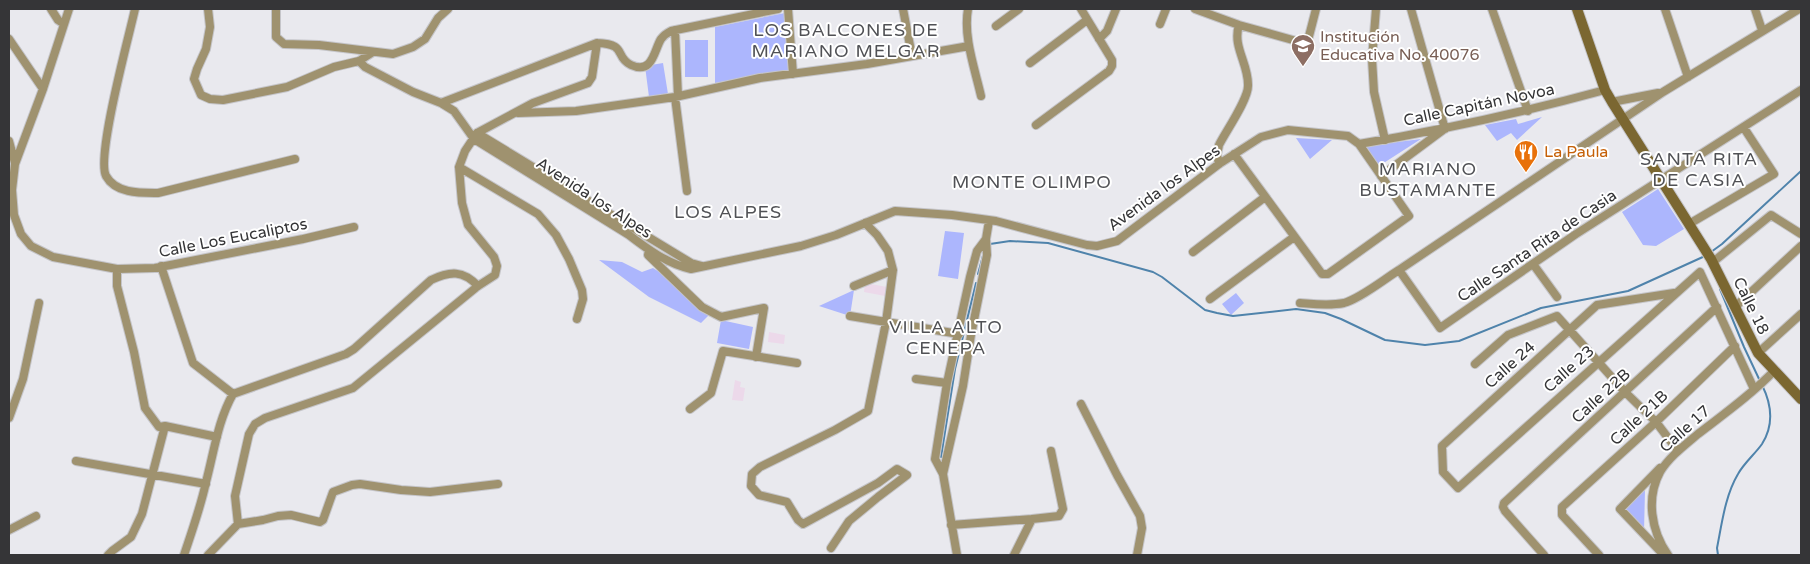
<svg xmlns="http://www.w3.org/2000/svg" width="1810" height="564" font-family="'Varela Round',sans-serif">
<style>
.industrial{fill:#ecd9ea}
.green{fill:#acb6fd}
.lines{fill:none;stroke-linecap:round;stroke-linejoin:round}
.stream{stroke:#4f83ab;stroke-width:2}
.street-casing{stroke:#c5c5c9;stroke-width:10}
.secondary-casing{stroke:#c5c5c9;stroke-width:12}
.street{stroke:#9f926f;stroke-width:8}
.secondary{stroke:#7b6731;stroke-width:10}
.labels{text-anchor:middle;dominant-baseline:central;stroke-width:4;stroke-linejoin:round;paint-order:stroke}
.education-label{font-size:16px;fill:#785e54;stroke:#fff;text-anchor:start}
.street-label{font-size:16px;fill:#353537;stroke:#fff}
.food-label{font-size:16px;fill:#c56008;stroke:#fff;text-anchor:start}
.neighbourhood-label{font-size:18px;letter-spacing:1px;fill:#505155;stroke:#fff}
</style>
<rect width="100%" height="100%" fill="#e9e9ee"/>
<!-- industrial -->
<path class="industrial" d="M 865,283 L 887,287 L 885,296 L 864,292 Z
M 769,332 L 785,335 L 784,344 L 768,342 Z
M 735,380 L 741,382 L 740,387 L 745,388 L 743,401 L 732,400 Z"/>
<!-- green -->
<path class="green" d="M 785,13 L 791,70 L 715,83 L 715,27 Z
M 685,40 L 708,40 L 708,77 L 685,77 Z
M 663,63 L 668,94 L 649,97 L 645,66 Z
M 1542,117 L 1517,140 L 1511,133 L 1497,141 L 1485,125 L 1516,119 L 1518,124 Z
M 1296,138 L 1332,140 L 1310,159 Z
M 1421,139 L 1379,166 L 1366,146 Z
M 1658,189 L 1684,229 L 1656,246 L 1643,245 L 1622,212 Z
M 945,231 L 964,233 L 958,279 L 938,276 Z
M 599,260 L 622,262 L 642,272 L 653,268 L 664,275 L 709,315 L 701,323 L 649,297 Z
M 854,290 L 850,316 L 819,306 Z
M 1236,293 L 1244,303 L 1231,315 L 1222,304 Z
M 721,320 L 753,327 L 749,349 L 717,343 Z
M 1645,490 L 1644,532 L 1626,509 Z"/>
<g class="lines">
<!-- stream -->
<path class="stream" d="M 990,244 L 1010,241 L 1048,243 L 1153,272 L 1162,277 L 1205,310 L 1217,313 L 1233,316 L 1296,309 L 1325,313 L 1341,319 L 1385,340 L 1425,345 L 1459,341 L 1541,308 L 1628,291 L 1705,256
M 1711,252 L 1722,244 L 1801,171
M 978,274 L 984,252
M 1720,289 L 1744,347 L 1760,381
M 941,457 L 955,369 L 976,283
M 1718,555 L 1717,548 C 1722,523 1725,496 1738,474 C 1744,463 1755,454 1762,444 C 1774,425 1772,405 1762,385"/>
<!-- street casing -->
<g class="street-casing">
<path id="street" d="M 51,9 L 58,20 L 64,24
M 69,9 L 43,89 L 15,164 L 12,190 L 14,215 L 21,234 L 31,246 L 53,257 L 117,269 L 155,268 L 303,239 L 354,227
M 135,9 C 129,36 96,157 106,176 C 116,194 141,193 158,193 L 295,159
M 208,9 L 210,27 L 206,49 L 197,69 L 194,79 L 201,95 L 210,99 L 223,100 L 287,87 L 334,67 L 359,61 L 373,52
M 276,9 L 276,37 L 284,44 L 319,45 L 393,54 L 413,47 L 425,39 L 438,18 L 448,9
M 788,9 L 793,74
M 903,9 L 912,56
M 968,9 C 963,37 975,69 981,96
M 1195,9 L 1239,25 L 1307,44 L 1316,9
M 1376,9 L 1372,59 L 1374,92 L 1385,140
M 1411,9 L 1445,129
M 1492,9 L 1528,111
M 1665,9 L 1688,77
M 1755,9 L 1762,30
M 1160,24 L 1166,9
M 996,26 L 1019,9
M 675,30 L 678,96
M 9,39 L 43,89
M 1099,39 L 1107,31 L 1116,9
M 359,61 L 365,67 L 413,92 L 441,103 L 597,43 C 628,44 614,57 631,65 C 653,75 654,50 661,39 C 664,35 667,33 671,31 L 778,9
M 1030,63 L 1087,20
M 675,97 L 687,191
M 1612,102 L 1658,93
M 441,103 L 454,111 L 474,139 L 629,235 C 647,249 668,264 691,269 L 801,246 L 836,235 L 895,211 L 952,215 L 996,221 L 1087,245 L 1097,246 L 1117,241 L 1219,164 L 1261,137 L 1288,130 L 1348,136 L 1359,144 L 1409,216 L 1328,274 L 1322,274 L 1234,154
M 518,113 L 576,111 L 675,97 L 760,78 L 867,64 L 969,46
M 1036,125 L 1109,71 L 1112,66 L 1112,60 L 1081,9
M 477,133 L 691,263 L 702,266
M 9,141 L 15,163
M 1359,144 C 1442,130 1524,112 1605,90
M 1219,164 L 1217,155 L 1219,145 C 1226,131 1248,100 1248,86 C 1249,64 1232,47 1239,25
M 459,167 L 538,214 L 556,235 L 569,259 L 582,290 L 583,299 L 577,319
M 1381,176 L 1443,130
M 1689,224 L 1774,174 L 1744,128
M 649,250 L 648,255 L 702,307 L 721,317 L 764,308 L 756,357
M 1193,252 L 1265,197
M 1713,262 L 1771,215 L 1801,234
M 1533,264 L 1557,297
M 161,266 L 193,363 L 233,394
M 117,269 L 117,286 L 134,352 L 145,408 L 159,427 L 165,426 L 217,437
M 1399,270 L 1440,328 L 1576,234 L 1801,90
M 854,286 L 893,270
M 1674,293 L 1597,305 L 1442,446 L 1443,472 L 1458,488 L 1700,272 L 1754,389
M 1210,299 L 1294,237
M 1300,303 C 1314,304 1329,306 1344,303 C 1361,298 1383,280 1399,270 L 1663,92 L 1799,9
M 1735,307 L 1801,246
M 850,316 L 959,334
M 1758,353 L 1801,314
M 1475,364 L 1508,335 L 1557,316 L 1625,392 L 1656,422 L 1678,451
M 916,379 L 947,383
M 1081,404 L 1117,475 L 1140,516 L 1142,528 L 1137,555
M 690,409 L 711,393 L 723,351 L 797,363
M 9,418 L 23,379 L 39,303
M 76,461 L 206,484
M 943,474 L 963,386 L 971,335 L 987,255 L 986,239
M 1032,519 L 1059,516 L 1063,509 L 1051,451
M 238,524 L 235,496 L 249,434 L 255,424 L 265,418 L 353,388 L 478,286 L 495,275 L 497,266 L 494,257 L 468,225 L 462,203 L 459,167 L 465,151 L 477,133 L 533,103 L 588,83 L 592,77 L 597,43
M 951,525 L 1032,519 L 1014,555
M 9,530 L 36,516
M 831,548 L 849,521 L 878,497 L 907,475 L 897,469 L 878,483 L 803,524 L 798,520 L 787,502 L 759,495 L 751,486 L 752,474 L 760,467 L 835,430 L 868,411 L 886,322 L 893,270 L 888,251 L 877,235 L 865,223
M 1660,551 L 1620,509 L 1660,468
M 108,555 L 112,551 L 131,537 L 142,514 L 165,426
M 184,555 C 192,531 201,506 206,482 C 214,452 218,420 233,394 L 346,354 L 354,349 L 431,280 C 450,271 463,270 478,286
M 208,555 L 238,524 L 263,520 L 278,516 L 291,515 L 320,522 L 323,520 L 333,492 L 352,485 L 360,484 L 401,490 L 430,492 L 498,484
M 957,555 L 943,474 L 935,459 L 947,383 L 970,277 L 977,251 L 986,239 L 989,221
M 1544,555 L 1505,511 L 1503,507 L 1504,503 L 1717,307
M 1599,555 L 1562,515 L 1562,507 L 1656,422 L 1735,346
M 1668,555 C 1651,531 1646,498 1660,472 C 1669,457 1685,445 1698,434 C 1724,414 1752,394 1774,371"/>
</g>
<!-- secondary casing -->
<g class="secondary-casing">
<path id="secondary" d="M 1577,9 L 1605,90 L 1612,102 L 1711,259 L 1758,353 L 1801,399"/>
</g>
<!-- street -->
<use href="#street" class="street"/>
<!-- secondary -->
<use href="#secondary" class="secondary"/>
</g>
<!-- icons -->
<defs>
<g id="school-pin" transform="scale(1.25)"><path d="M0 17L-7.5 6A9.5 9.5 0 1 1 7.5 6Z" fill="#8d6e63" stroke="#fff"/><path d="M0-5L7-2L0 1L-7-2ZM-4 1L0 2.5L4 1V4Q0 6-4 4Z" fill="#fff"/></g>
<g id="restaurant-pin" transform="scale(1.25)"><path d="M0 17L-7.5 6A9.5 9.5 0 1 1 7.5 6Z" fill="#e8710a" stroke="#fff"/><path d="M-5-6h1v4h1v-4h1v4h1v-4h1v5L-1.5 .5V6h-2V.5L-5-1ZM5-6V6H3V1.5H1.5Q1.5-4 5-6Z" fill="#fff"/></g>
</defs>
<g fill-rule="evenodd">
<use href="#school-pin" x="1303" y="46"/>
<use href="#restaurant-pin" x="1526" y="152"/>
</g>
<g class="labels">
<!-- education labels -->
<g class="education-label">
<text x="1320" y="37">Institución<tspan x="1320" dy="18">Educativa No. 40076</tspan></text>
</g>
<!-- street labels -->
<g class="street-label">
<text transform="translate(1479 105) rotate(-12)">Calle Capitán Novoa</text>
<text transform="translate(1164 188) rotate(-36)">Avenida los Alpes</text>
<text transform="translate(594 198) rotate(33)">Avenida los Alpes</text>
<text transform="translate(233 238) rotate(-11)">Calle Los Eucaliptos</text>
<text transform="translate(1537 246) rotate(-34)">Calle Santa Rita de Casia</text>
<text transform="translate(1751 306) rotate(64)">Calle 18</text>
<text transform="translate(1510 365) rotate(-42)">Calle 24</text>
<text transform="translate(1569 369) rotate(-42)">Calle 23</text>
<text transform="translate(1601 396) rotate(-42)">Calle 22B</text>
<text transform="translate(1639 418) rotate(-43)">Calle 21B</text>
<text transform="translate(1685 429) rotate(-42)">Calle 17</text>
</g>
<!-- food labels -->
<g class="food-label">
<text x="1544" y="152">La Paula</text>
</g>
<!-- neighbourhood labels -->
<g class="neighbourhood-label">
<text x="846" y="30">LOS BALCONES DE<tspan x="846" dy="21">MARIANO MELGAR</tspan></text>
<text x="1699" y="159">SANTA RITA<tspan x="1699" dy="21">DE CASIA</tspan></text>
<text x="1428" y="169">MARIANO<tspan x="1428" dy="21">BUSTAMANTE</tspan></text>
<text x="1032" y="182">MONTE OLIMPO</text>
<text x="728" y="212">LOS ALPES</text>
<text x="946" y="327">VILLA ALTO<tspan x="946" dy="21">CENEPA</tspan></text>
</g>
</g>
<!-- border -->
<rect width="1810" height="564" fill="none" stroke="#353537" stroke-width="20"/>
</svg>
